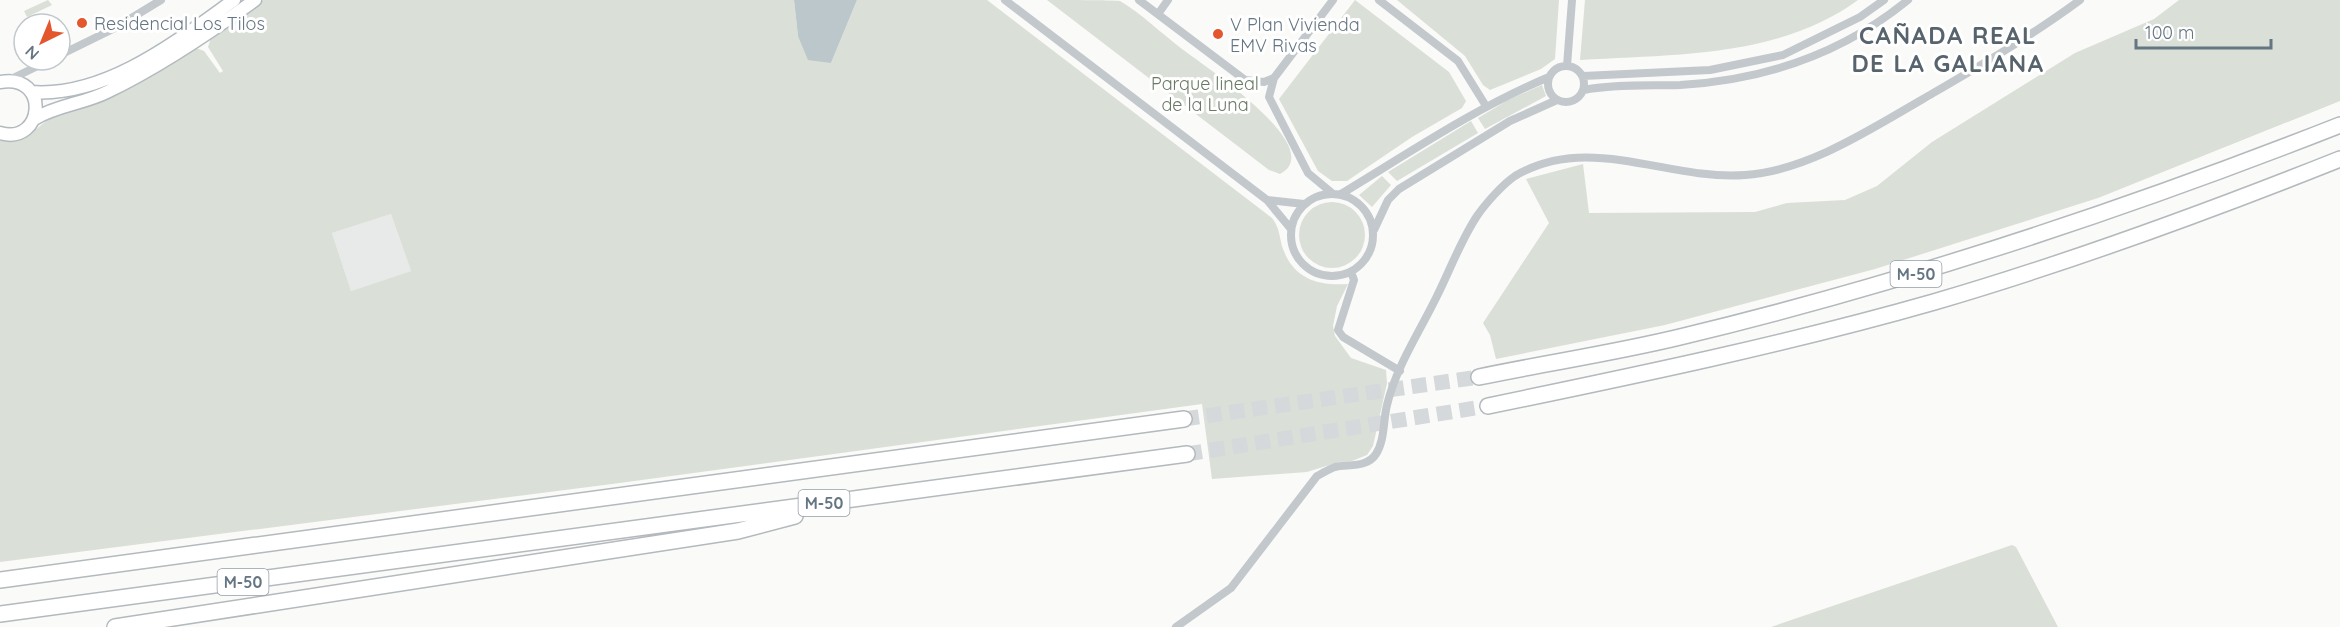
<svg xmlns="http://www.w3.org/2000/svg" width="2340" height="627" font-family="Quicksand,sans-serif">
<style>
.built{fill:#e8e9e9}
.green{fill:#dadfd7;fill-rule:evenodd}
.water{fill:#bbc7cb}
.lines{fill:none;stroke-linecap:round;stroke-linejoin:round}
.highway-tunnel{stroke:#d5d9db;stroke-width:15;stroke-dasharray:15 8;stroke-linecap:butt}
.secondary-casing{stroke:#b3babf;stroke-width:15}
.highway-casing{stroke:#b4b9bd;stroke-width:18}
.street{stroke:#c3c8cc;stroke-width:8}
.secondary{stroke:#fff;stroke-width:12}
.highway{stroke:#fff;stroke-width:15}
.poi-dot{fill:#e4572e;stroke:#fff;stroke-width:2}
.labels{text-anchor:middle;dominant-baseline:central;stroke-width:6;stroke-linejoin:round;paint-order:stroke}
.shield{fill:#fff;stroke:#939fa8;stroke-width:1.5}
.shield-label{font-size:16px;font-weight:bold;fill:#657683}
.poi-label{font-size:18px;fill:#657683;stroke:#fff;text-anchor:start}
.park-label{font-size:18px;fill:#687a64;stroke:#fff}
.district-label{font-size:24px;font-weight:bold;letter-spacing:1.5px;fill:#57646e;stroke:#fff}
</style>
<rect width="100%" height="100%" fill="#fafaf8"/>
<!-- built -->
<path class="built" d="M 391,214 L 411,271 L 351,291 L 332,233 Z"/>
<!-- green -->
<path class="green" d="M 48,0 L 52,5 L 27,17 L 24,11 Z
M 263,0 L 794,0 L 798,36 L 831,63 L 857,0 L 987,0 L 1272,218 C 1280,228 1279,237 1283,249 C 1294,279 1318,286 1348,284 L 1337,306 L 1333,326 L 1335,336 L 1351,358 L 1386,370 L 1387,383 L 1373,446 L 1367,455 L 1352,461 L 1339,462 L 1307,472 L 1212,479 L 1202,404 L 612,484 L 0,562 L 0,141 L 24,139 L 51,117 L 87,107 L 113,96 L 196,48 L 204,51 L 220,73 L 223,71 L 208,47 L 211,38 ZM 391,214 L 411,271 L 351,291 L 332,233 Z
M 1047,0 C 1060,0 1111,0 1120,1 C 1141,13 1162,34 1182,49 C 1200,63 1330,148 1280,174 L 1269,170 Z
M 1355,0 L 1449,72 L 1466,101 L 1462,108 L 1412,137 L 1347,181 L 1332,181 L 1318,171 L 1279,99 Z
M 1397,0 L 1559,0 L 1555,59 L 1541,69 L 1490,90 L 1483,85 L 1465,56 Z
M 1585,0 L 1858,0 C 1779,58 1674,54 1580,60 Z
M 2179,0 L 2340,0 L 2340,101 L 2098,198 L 1875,269 L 1665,325 L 1496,359 L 1490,335 L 1483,323 L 1549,223 L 1526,179 L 1583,164 L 1589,213 L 1755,212 L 1787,203 L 1845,200 L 1877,186 L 1932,142 L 2075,53 L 2154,19 Z
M 1542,85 L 1546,96 L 1485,129 L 1478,118 L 1508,100 Z
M 1471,121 L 1478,133 L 1397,181 L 1388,172 Z
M 1382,176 L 1391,185 L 1372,207 L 1359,195 Z
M1299 235a33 33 0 1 1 66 0a33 33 0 1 1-66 0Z
M 2012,545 L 2016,547 L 2058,627 L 1771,627 Z"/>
<!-- water -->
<path class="water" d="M 794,0 L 857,0 L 831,63 L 808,60 L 798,36 Z"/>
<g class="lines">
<!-- highway-tunnel -->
<path class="highway-tunnel" d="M 1184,419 L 1479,377
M 1187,454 L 1488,406"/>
<!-- secondary casing -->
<g class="secondary-casing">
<path id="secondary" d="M 0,82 C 51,73 44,146 0,133
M 31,92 C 105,98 177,41 234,0
M 34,119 C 57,105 83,104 107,92 C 159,67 208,34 255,0"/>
</g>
<!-- highway casing -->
<g class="highway-casing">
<path id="highway" d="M 1479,377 C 1546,363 1614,353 1680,337 C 1905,283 2124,210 2340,125
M 1488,406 C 1638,375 1787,344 1934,302 C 2071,262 2207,212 2340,159
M 0,580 L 1184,419
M 0,614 L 1187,454
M 115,627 L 738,531 L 795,516"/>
</g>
<!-- street -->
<path class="street" d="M 1005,0 L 1267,200 L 1291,229
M 1139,0 L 1245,80 L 1264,82 L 1274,78
M 1379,0 L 1458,61 L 1486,106
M 1158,14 L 1168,0
M 60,55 L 115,28 L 161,0
M1548 84a18 18 0 1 1 36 0a18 18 0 1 1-36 0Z
M 1567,66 L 1572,0
M 1583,76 L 1710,70 L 1783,55 L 1860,17 L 1884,0
M 9,80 L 50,60
M 1584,90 C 1615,84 1649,86 1680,85 C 1765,80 1842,54 1908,0
M 1332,193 L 1308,173 L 1269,97 L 1274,78 L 1333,0
M1291 235a41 41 0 1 1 82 0a41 41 0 1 1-82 0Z
M 1341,194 C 1409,153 1475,108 1549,77
M 1267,200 L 1304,204
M 1374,230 L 1388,200 L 1399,189 L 1510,121 L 1557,100
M 1351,272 L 1354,280 L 1338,330 L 1343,337 L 1400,371
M 1176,627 L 1231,588 L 1317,476 C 1323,473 1329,469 1335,467 C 1349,464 1367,468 1376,454 C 1385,440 1383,421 1387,405 C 1396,367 1420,331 1437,296 C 1450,270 1461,240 1477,216 C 1486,203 1503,184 1515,176 C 1589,132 1667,181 1745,175 C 1807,171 1871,129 1923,99 C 1976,68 2030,37 2080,0"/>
<!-- secondary -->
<use href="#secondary" class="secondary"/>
<!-- highway -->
<use href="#highway" class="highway"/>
</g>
<!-- markers -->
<g class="poi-dot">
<circle cx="82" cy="23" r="6"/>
<circle cx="1218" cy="34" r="6"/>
</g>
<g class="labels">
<!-- shield labels -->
<g class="shield">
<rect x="1890.5" y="261" width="51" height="26" rx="4.5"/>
<rect x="798.5" y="490" width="51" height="26" rx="4.5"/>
<rect x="217.5" y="569" width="51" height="26" rx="4.5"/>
</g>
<g class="shield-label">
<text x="1916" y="274">M-50</text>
<text x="824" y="503">M-50</text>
<text x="243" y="582">M-50</text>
</g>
<!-- poi labels -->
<g class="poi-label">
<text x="94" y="23">Residencial Los Tilos</text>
<text x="1230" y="24">V Plan Vivienda<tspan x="1230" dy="21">EMV Rivas</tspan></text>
</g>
<!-- park labels -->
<g class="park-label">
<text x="1205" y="83">Parque lineal<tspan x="1205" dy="21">de la Luna</tspan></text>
</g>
<!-- district labels -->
<g class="district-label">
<text x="1948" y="35">CAÑADA REAL<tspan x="1948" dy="28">DE LA GALIANA</tspan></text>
</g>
</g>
<!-- north arrow -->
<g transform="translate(42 42) rotate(223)"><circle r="28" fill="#ffffff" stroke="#c1c8cd" stroke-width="1.5"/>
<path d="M0-4.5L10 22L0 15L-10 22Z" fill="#e4572e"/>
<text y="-9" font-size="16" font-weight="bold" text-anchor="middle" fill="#657683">N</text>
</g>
<!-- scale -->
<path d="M2136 39v9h135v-9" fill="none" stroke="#657683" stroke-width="3"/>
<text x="2145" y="39" font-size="18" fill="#657683" stroke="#ffffff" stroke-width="4.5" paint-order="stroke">100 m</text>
</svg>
